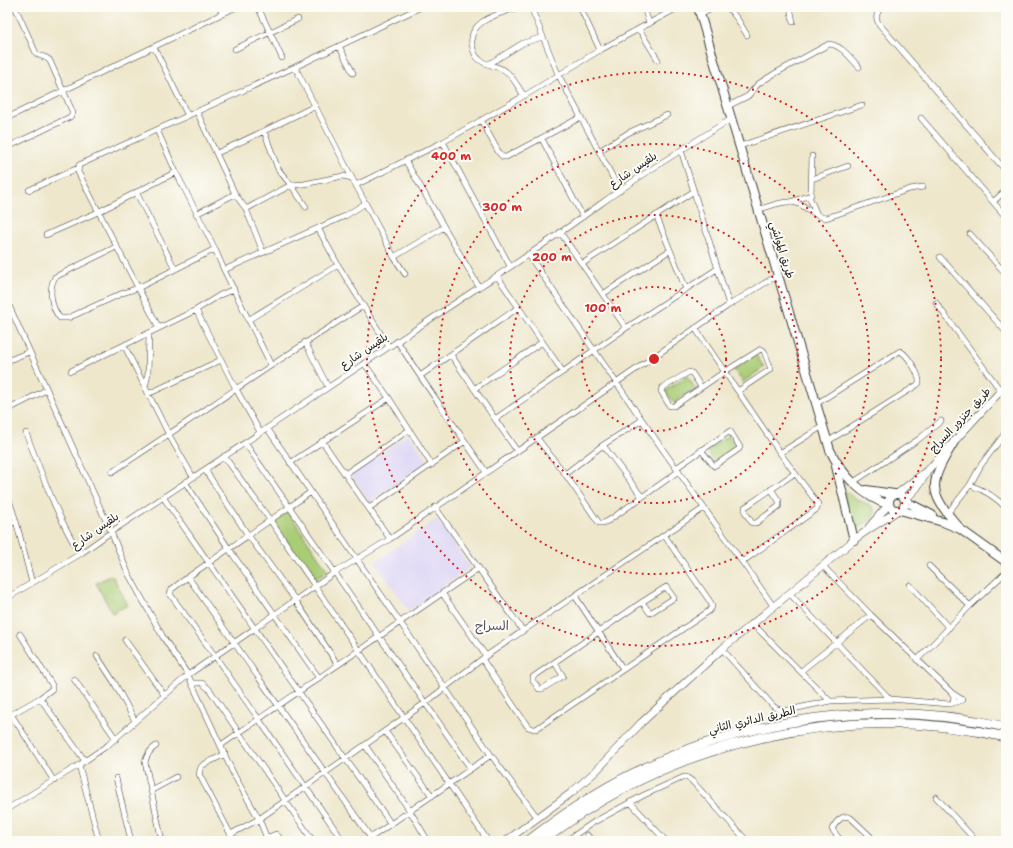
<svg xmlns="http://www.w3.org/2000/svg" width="1013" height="848" font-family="'Shantell Sans','Playpen Sans Arabic',sans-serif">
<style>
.built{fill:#ddd5f6}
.green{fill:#a9cc75;stroke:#627448}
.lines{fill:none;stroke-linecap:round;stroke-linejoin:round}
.street-casing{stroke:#3c3a36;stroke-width:6}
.secondary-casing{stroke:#3c3a36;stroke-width:8}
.primary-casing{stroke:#3c3a36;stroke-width:10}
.highway-casing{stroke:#3c3a36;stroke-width:10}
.street{stroke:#fff;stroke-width:5}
.secondary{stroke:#fff;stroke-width:7}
.primary{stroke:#fff;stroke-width:8}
.highway{stroke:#fff;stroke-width:9}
.ring{fill:none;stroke:#d62828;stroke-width:2;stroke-dasharray:2 4}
.labels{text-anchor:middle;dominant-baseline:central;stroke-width:4;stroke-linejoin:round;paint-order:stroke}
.street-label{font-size:11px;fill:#1c1c1c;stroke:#fdfcf7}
.quarter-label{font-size:13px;fill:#554d63;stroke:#fdfcf7}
.centre{fill:#d62828;stroke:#fdfcf7;stroke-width:2}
.ring-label{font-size:12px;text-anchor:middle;font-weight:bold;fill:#d62828;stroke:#fdfcf7;stroke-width:4;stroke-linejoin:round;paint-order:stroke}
</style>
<rect width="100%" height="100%" fill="#fdfcf7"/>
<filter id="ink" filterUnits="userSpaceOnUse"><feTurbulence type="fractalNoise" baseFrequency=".025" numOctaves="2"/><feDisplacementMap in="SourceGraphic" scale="8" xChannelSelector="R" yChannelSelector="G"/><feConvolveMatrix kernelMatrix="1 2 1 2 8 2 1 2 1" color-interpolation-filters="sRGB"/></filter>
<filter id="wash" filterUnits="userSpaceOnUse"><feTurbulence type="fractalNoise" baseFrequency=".012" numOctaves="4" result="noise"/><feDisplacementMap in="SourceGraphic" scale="16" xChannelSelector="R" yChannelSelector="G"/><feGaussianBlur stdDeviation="0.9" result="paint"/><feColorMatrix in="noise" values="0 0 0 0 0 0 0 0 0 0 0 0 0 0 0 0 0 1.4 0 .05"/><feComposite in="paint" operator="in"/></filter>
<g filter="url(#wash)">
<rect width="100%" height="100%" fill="#eee7cc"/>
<!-- built -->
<path class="built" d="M 409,434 L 428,462 L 369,502 L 350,473 Z
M 436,519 L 470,567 L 409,611 L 375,562 Z"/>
<!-- green -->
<path class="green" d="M 756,355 L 764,367 L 743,382 L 734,370 Z
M 687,376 L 695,388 L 674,403 L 665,391 Z
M 728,435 L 737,448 L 715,463 L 707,451 Z
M 843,489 L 854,498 L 872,506 L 875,512 L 873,518 L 853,533 Z
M 288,512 L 328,571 L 314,580 L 274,522 Z
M 112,575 L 128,605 L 112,613 L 96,583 Z"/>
</g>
<g filter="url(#ink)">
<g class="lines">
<!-- street casing -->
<g class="street-casing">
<path id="street" d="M 219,7 L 223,14
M 258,7 L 282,58
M 518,7 C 500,14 468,20 472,44 C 473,50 475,57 480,60 C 488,67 500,65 508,73 C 514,79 519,88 524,96
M 531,7 L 558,74 L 620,191
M 580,7 L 600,50
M 644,7 L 649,24
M 728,7 L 738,20 L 747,35
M 790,7 L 793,22
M 882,7 C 877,12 874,17 879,24 L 1006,171
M 700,14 L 713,7
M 639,29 L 658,60
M 339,46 L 353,73
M 154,47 L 188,116
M 235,49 L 298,19
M 489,64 L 523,43 L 543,37
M 295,67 L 352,178 L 394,257 L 405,274
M 728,106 L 748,96 L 758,84 L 774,74 L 829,44 C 842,45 851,59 859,67
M 197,112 L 235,194 L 246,209 L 263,252
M 11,116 L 236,7
M 921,118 L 1006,217
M 481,120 L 499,153 L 503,157 L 506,157 L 581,117
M 157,130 L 176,172 L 215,249 L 224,270 L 271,365
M 264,131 L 278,169 L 291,185 L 306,207
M 542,139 L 583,217
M 443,142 L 510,266
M 12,145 L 70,117 L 73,113 L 50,61 C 46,55 40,58 36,53 L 15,7
M 740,146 L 862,105
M 681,150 L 729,305
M 599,151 L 628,133 L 667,115
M 217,153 L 264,131 L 315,106
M 405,160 L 479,287
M 812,179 L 848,166
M 356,185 L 443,142 L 529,93 L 600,50 L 679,7
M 29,190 L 78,168
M 136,192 L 175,269
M 809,196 L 817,215
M 790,202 L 811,195 L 812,156
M 993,202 L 1006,190
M 246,209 L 291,185 L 304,184 L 343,176 L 352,178
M 759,209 C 768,207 779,202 789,202 C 803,201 813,217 826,218 L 910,189 L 923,187
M 196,214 L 235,194
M 656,215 L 686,289
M 318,228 L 338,265 L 389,347
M 560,232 L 626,328
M 970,234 L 1006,274
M 46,235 L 98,212 L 176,172
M 116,247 L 55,277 C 48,289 51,308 60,318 L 68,318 L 123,293 L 138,288 L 215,249
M 528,254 L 642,420 L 774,607
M 394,257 L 444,227
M 940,257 L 1006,332
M 582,264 L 694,191
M 224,270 L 345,216 L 366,203
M 497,276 L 563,372
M 603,294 L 669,251
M 7,301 L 111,532 L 128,573 L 163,637 L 188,675 L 234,775 L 259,819 L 268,841
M 936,303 L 1001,391
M 196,310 L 236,389 L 260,432
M 248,320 L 338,265
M 159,328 L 78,172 L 79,165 L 295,67 L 421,7
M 695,328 L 780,453 L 818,504 L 817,509 L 742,562
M 397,341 L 420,376 L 486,472
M 305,342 L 328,387
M 124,345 L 169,435 L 193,477
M 451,355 L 517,451
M 7,361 L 29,352
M 364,363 L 389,398 L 432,465
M 71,371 L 196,310 L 220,295 L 234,289
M 420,376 L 519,307
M 701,387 L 692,373 L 689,372 L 662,388 L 661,391 L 669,405 L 670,406 L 674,406 L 724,372 L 761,349 L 764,351 L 771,369 L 738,391
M 145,388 L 148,373 L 149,334
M 474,389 L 542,342
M 148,394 L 221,360
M 816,404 L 900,351 C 908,355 920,375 919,383 L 917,385 L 827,442
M 7,410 L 46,390
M 495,419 L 626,328 L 717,269
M 267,428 L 491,755 L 537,817
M 26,433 C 42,475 57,516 80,554
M 537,438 L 565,474 L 599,523 L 603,523 L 608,521 L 679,471
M 322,441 L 390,539
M 245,443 L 471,769
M 603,445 L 642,497
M 780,453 L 823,426
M 224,456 L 270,520 L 488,841
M 290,463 L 389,398
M 676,468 L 730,431 L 740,447 L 739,449 L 714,466 L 701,450
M 205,470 L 248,535 L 296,601 L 338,665
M 112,472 C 196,417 278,359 363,306
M 345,474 L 409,430
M 565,474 L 603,445 L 642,420
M 185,482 L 229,549 L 319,678
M 852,483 L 919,439 L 941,421
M 970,485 C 984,490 996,497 1006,508
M 771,489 L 779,501 L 779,506 L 756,523 L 752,523 L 745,512 L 745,507 L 747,506 L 795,473
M 311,492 L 188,577 L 172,589 L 170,594 L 215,656 L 343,841
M 7,494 L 16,521 L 32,583
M 163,497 L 391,824
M 435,507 L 523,631
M 369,508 L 465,441
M 947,514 L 970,485 L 981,465 L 1006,432
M 7,525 L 16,521
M 929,566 L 970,606
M 188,577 L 371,838
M 910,585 L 949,628
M 442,593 L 486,656
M 790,594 L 890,699
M 575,596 L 623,669
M 7,598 L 80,554 L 111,532 L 479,287 C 520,262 560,233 599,205 C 642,174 687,146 731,119
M 753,624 L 830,701
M 20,634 L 52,685 L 52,689 L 40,698
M 125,640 L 165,696
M 722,649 L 773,706 L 777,709 L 784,711 L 830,701 L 890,699 L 949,704 L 953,703 L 954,696 L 951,692 L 871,615 L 823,566
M 97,656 L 114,682 L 135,721
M 482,659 L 528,727 L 534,729 L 536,729 L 709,611 L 712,607 L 711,603 L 664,535
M 917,660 L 970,606 L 1006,572
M 555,663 L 563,676 L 542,689 L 539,689 L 533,681 L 533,677 L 642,602 L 666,587 L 674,598 L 650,613 L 642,602
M 801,671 L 871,615
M 74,679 L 116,739
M 192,683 L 202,683 L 209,689 L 313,841
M 950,704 L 963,700 L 952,693
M 11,714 L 54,781
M 7,717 L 40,698 L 85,761
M 385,731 L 432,796
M 221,745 L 479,568
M 365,745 L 410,811 L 428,841
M 156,746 C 150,750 147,754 145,762 L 162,841
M 225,754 L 203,765 L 201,767 L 199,774 L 234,841
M 79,765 L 99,841
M 116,778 L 131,841
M 152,790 L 176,777
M 936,797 L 976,841
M 630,802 L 666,841
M 7,809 L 79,765 L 108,745 L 188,675 L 334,573 L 390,539 L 729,305 L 778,275
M 231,834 L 259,819 L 425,703 L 486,656 L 704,508
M 587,835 L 592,841
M 266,838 L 276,834 L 283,841
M 90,841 L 98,838
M 366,841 L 491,755
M 566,841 L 594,822 L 644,795 L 684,777 L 686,777 L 692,781 L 747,841
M 841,841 L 832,829 C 836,822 843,813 851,818 L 870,836"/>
</g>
<!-- secondary casing -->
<g class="secondary-casing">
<path id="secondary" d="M 897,494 L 929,469 L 1006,385
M 905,500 L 916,489 L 926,474
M 869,527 L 883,511 L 889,505
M 506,841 L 571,793 L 596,771 L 641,723 L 678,689 L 722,649 L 854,540 C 868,529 883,521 897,511"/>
</g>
<!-- primary casing -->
<g class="primary-casing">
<path id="primary" d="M 698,7 L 830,450 C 842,475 862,496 889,505
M 954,442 C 930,482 926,490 958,526
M 836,466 L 854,540
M 866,490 L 894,494
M889 502a8 8 0 1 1 16 0a8 8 0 1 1-16 0Z
M 905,501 L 932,515
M 900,510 L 943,522 L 960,529 L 1006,562"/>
</g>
<!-- highway casing -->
<g class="highway-casing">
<path id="highway" d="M 528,841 C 561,816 595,792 632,774 C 746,717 882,698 1006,727
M 543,841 C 672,739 846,701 1006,737"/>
</g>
<!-- street -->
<use href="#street" class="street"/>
<!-- secondary -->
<use href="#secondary" class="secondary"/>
<!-- primary -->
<use href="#primary" class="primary"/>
<!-- highway -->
<use href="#highway" class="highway"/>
</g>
</g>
<!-- distance rings -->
<g class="ring">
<circle cx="654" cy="359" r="72"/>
<circle cx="654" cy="359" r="144"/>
<circle cx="654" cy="359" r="215"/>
<circle cx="654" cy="359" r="287"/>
</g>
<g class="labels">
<!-- street labels -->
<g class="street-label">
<text transform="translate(633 170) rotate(-34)">بلقيس شارع</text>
<text transform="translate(782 250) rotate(73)">طريق المواشي</text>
<text transform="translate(364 351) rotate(-34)">بلقيس شارع</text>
<text transform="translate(960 420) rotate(-47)">طريق جنزور السراج</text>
<text transform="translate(95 531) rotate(-35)">بلقيس شارع</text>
<text transform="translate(752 720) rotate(-13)">الطريق الدائري الثاني</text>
</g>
<!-- quarter labels -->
<g class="quarter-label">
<text x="492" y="625">السراج</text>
</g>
</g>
<circle cx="654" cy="359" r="6" class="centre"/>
<g class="ring-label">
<text x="451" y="160">400 m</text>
<text x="502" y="211">300 m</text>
<text x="552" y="261">200 m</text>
<text x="603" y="312">100 m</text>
</g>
<!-- margin -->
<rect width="1013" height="848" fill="none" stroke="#fdfcf7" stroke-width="24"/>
</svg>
